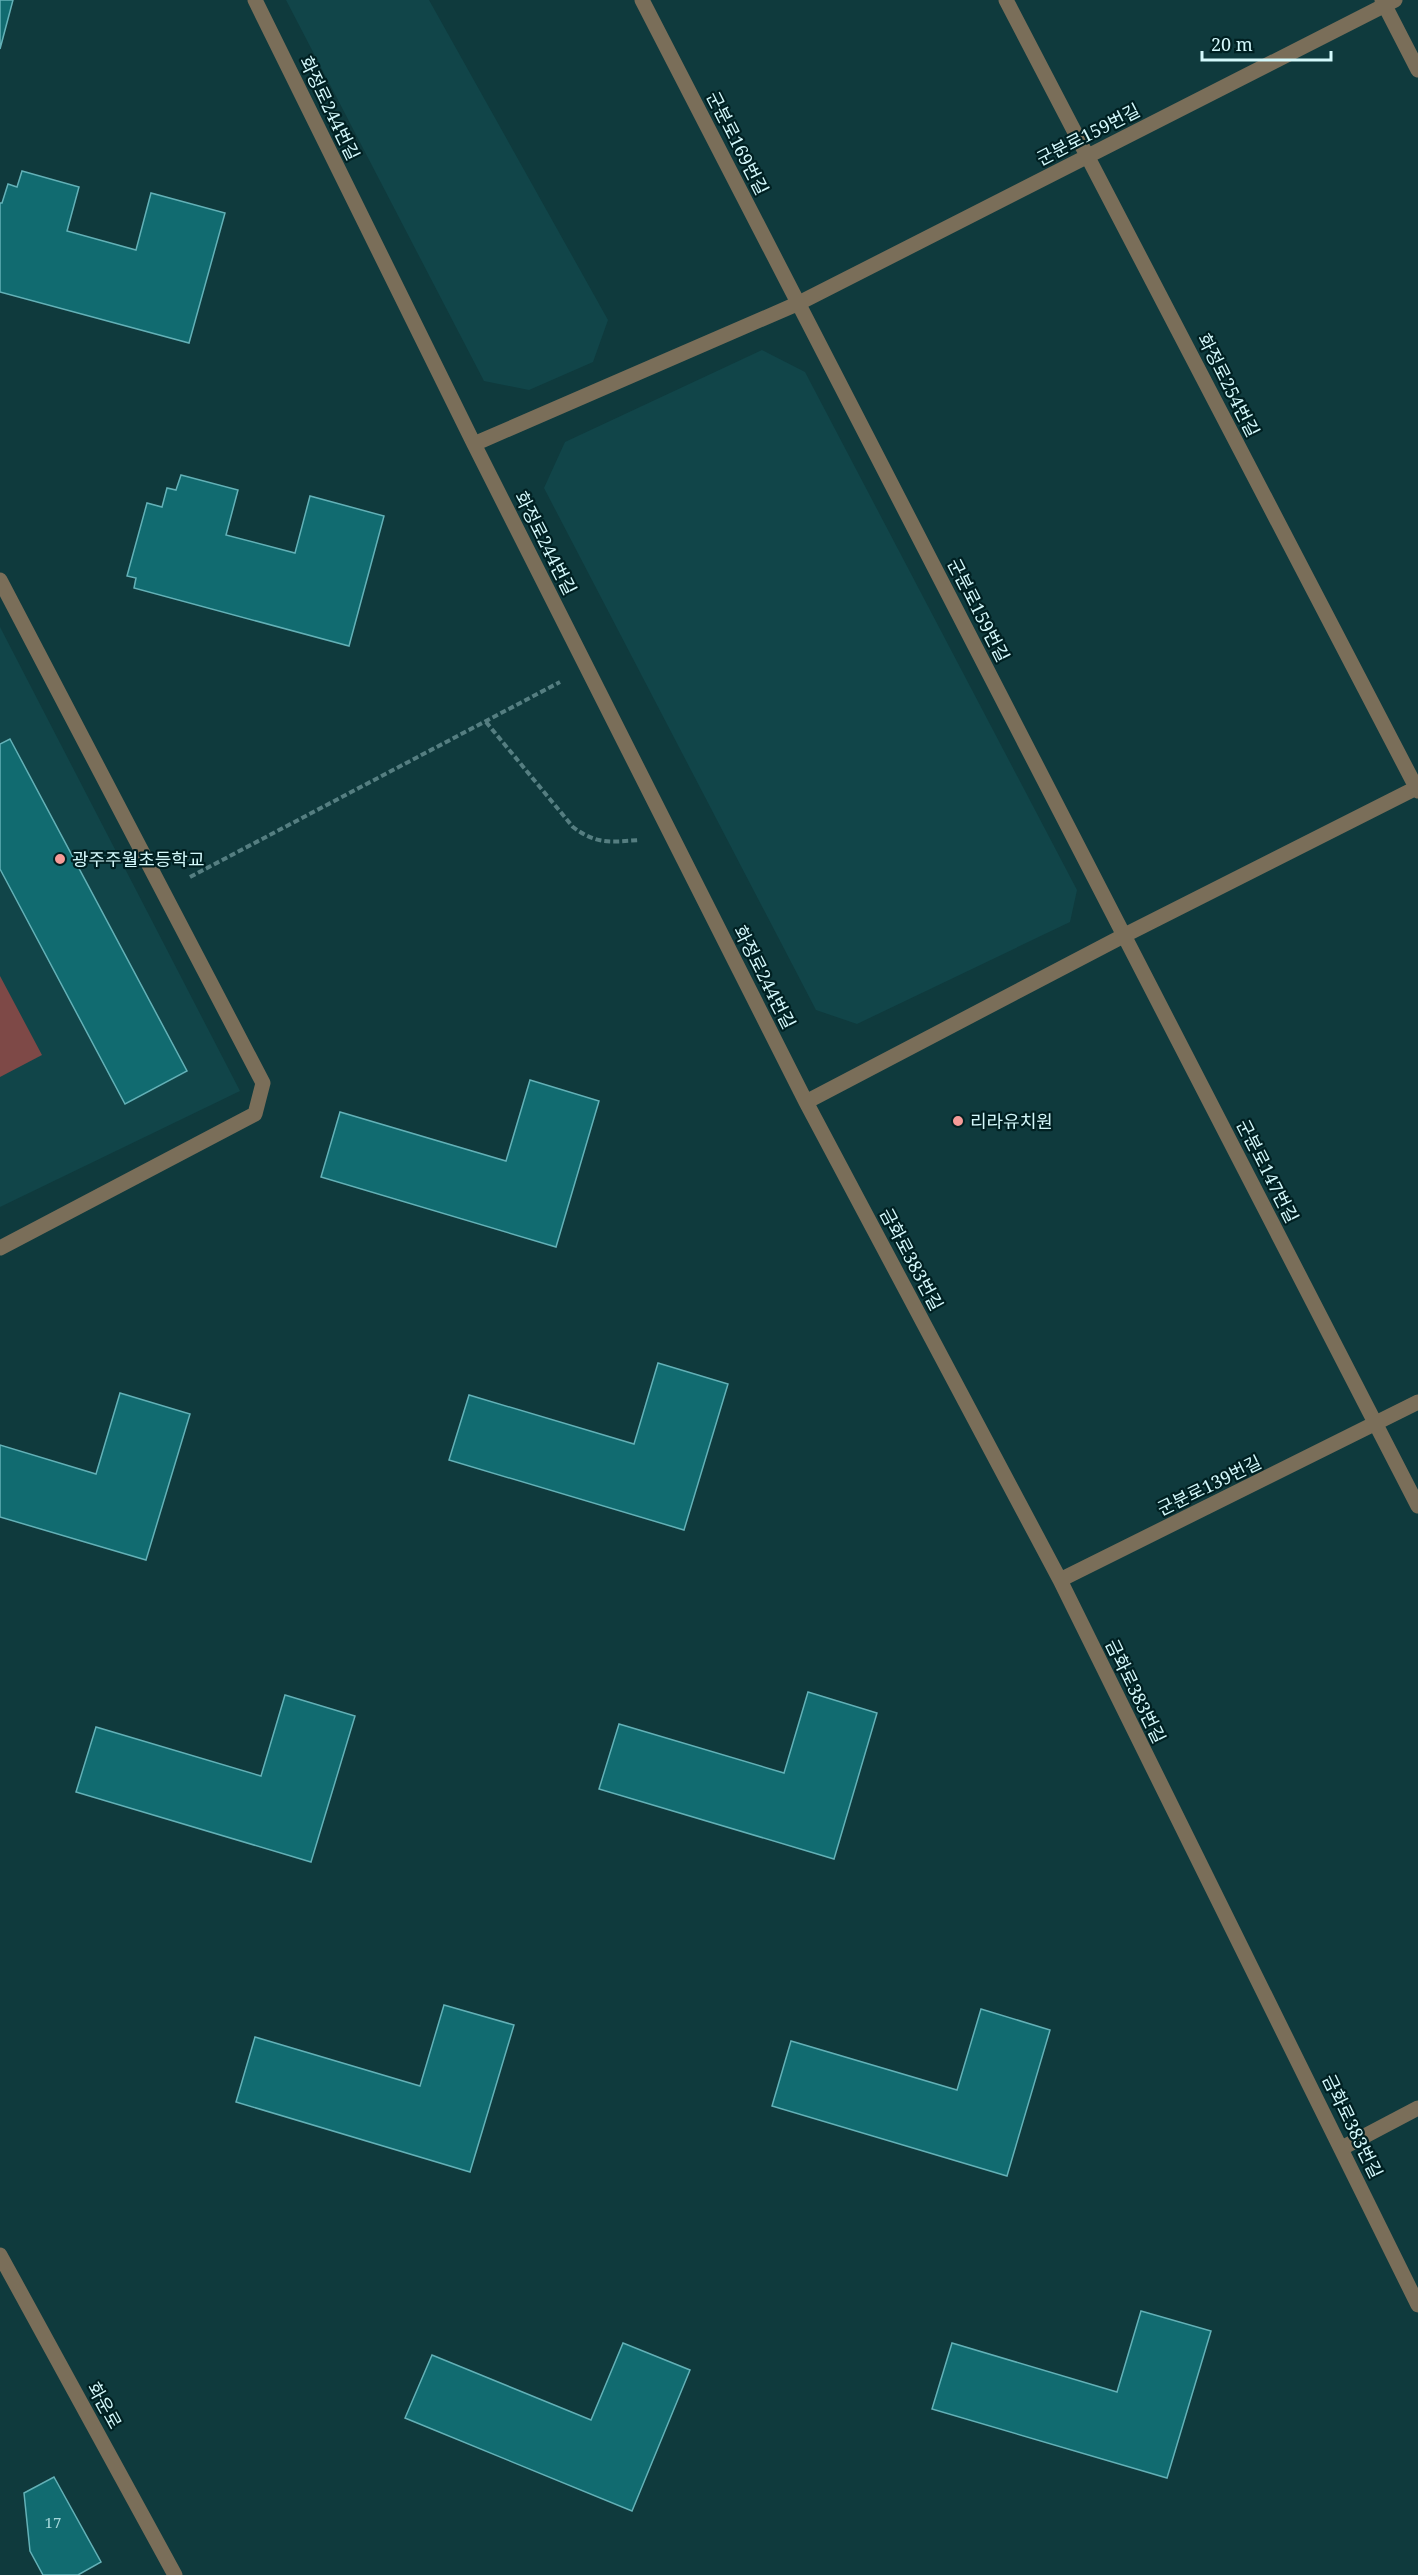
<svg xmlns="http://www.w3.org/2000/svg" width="1418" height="2575" font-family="'Noto Serif','Noto Sans KR',serif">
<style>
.built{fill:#114549}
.green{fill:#7e4947}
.building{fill:#116b70;stroke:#63b1b7;stroke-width:1.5}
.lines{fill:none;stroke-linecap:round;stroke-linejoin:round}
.path{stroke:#557e81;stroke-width:4;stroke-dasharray:6 3;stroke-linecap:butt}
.minor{stroke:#7a6e59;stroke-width:15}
.poi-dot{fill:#f59b98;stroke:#002022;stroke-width:2}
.labels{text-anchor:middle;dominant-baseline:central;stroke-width:4.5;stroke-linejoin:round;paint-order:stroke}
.number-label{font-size:15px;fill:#a3d6d9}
.street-label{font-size:18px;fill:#d4f9fc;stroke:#002022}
.poi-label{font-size:18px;fill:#d4f9fc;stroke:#002022;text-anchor:start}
</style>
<rect width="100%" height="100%" fill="#0f3a3d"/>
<!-- built -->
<path class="built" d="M 286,0 L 429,0 L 608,320 L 593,362 L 529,390 L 484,381 Z
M 762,350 L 805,372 L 1077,890 L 1070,922 L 857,1024 L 816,1010 L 544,488 L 565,442 Z
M 0,627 L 240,1091 L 0,1207 Z"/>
<!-- green -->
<path class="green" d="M 0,976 L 42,1055 L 0,1077 Z"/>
<!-- building -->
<path class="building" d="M 0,0 L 13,0 L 0,49 Z
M 22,171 L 79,187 L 67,231 L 136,250 L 151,193 L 225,213 L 189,343 L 0,292 L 0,203 L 2,203 L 8,184 L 17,187 Z
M 181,475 L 238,490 L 226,535 L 295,553 L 310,496 L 384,516 L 349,646 L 134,588 L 136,578 L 127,576 L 147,503 L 162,507 L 167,488 L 176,490 Z
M 10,739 L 187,1071 L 125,1104 L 0,869 L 0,744 Z
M 530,1080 L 599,1101 L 556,1247 L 321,1177 L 340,1112 L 506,1161 Z
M 658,1363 L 728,1384 L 684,1530 L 449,1460 L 469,1395 L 634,1444 Z
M 120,1393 L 190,1414 L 146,1560 L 0,1517 L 0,1445 L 96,1474 Z
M 808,1692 L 877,1713 L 834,1859 L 599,1789 L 619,1724 L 784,1773 Z
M 285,1695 L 355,1716 L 311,1862 L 76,1792 L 96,1727 L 261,1776 Z
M 444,2005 L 514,2025 L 470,2172 L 236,2102 L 255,2037 L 420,2086 Z
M 981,2009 L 1050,2030 L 1007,2176 L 772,2106 L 791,2041 L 957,2090 Z
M 1141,2311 L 1211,2331 L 1167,2478 L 932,2409 L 952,2343 L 1117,2392 Z
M 623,2343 L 690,2370 L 632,2511 L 405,2418 L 432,2355 L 591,2420 Z
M 54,2477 L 101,2562 L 78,2575 L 43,2575 L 30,2551 L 24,2493 Z"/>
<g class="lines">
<!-- path -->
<path class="path" d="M 486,722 L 573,827 C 597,845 611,842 639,840
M 190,877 L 560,682"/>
<!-- minor -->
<path class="minor" d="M 255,0 L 474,444 L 806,1102 L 1060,1580 L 1418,2305
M 642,0 L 1418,1506
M 1006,0 L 1418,791
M 1382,0 L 1418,70
M 474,444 L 799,303 L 1395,0
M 0,580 L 263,1083 L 255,1114 L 0,1248
M 806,1102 L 1125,935 L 1418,787
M 1060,1580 L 1418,1402
M 1342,2148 L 1418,2108
M 0,2255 L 175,2575"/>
</g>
<!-- markers -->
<g class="poi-dot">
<circle cx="60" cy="859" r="6"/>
<circle cx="958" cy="1121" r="6"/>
</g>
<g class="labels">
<!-- number labels -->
<g class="number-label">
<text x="53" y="2522">17</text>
</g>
<!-- street labels -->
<g class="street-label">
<text transform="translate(330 108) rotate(64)">화정로244번길</text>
<text transform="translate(1088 134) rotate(-27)">군분로159번길</text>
<text transform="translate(738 143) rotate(63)">군분로169번길</text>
<text transform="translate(1229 385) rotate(63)">화정로254번길</text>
<text transform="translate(546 543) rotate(63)">화정로244번길</text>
<text transform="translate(979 610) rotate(63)">군분로159번길</text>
<text transform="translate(765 977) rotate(63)">화정로244번길</text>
<text transform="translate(1268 1171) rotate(63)">군분로147번길</text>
<text transform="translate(912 1259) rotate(62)">금화로383번길</text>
<text transform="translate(1209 1485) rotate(-26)">군분로139번길</text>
<text transform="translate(1136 1691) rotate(64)">금화로383번길</text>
<text transform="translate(1353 2126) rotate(64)">금화로383번길</text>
<text transform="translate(105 2405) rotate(61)">화운로</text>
</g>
<!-- poi labels -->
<g class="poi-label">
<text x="72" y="859">광주주월초등학교</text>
<text x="970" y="1121">리라유치원</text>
</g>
</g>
<!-- scale -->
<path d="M1202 51v9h129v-9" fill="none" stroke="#d4f9fc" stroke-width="3"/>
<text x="1211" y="51" font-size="18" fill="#d4f9fc" stroke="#002022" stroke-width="4.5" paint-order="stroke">20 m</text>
</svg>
